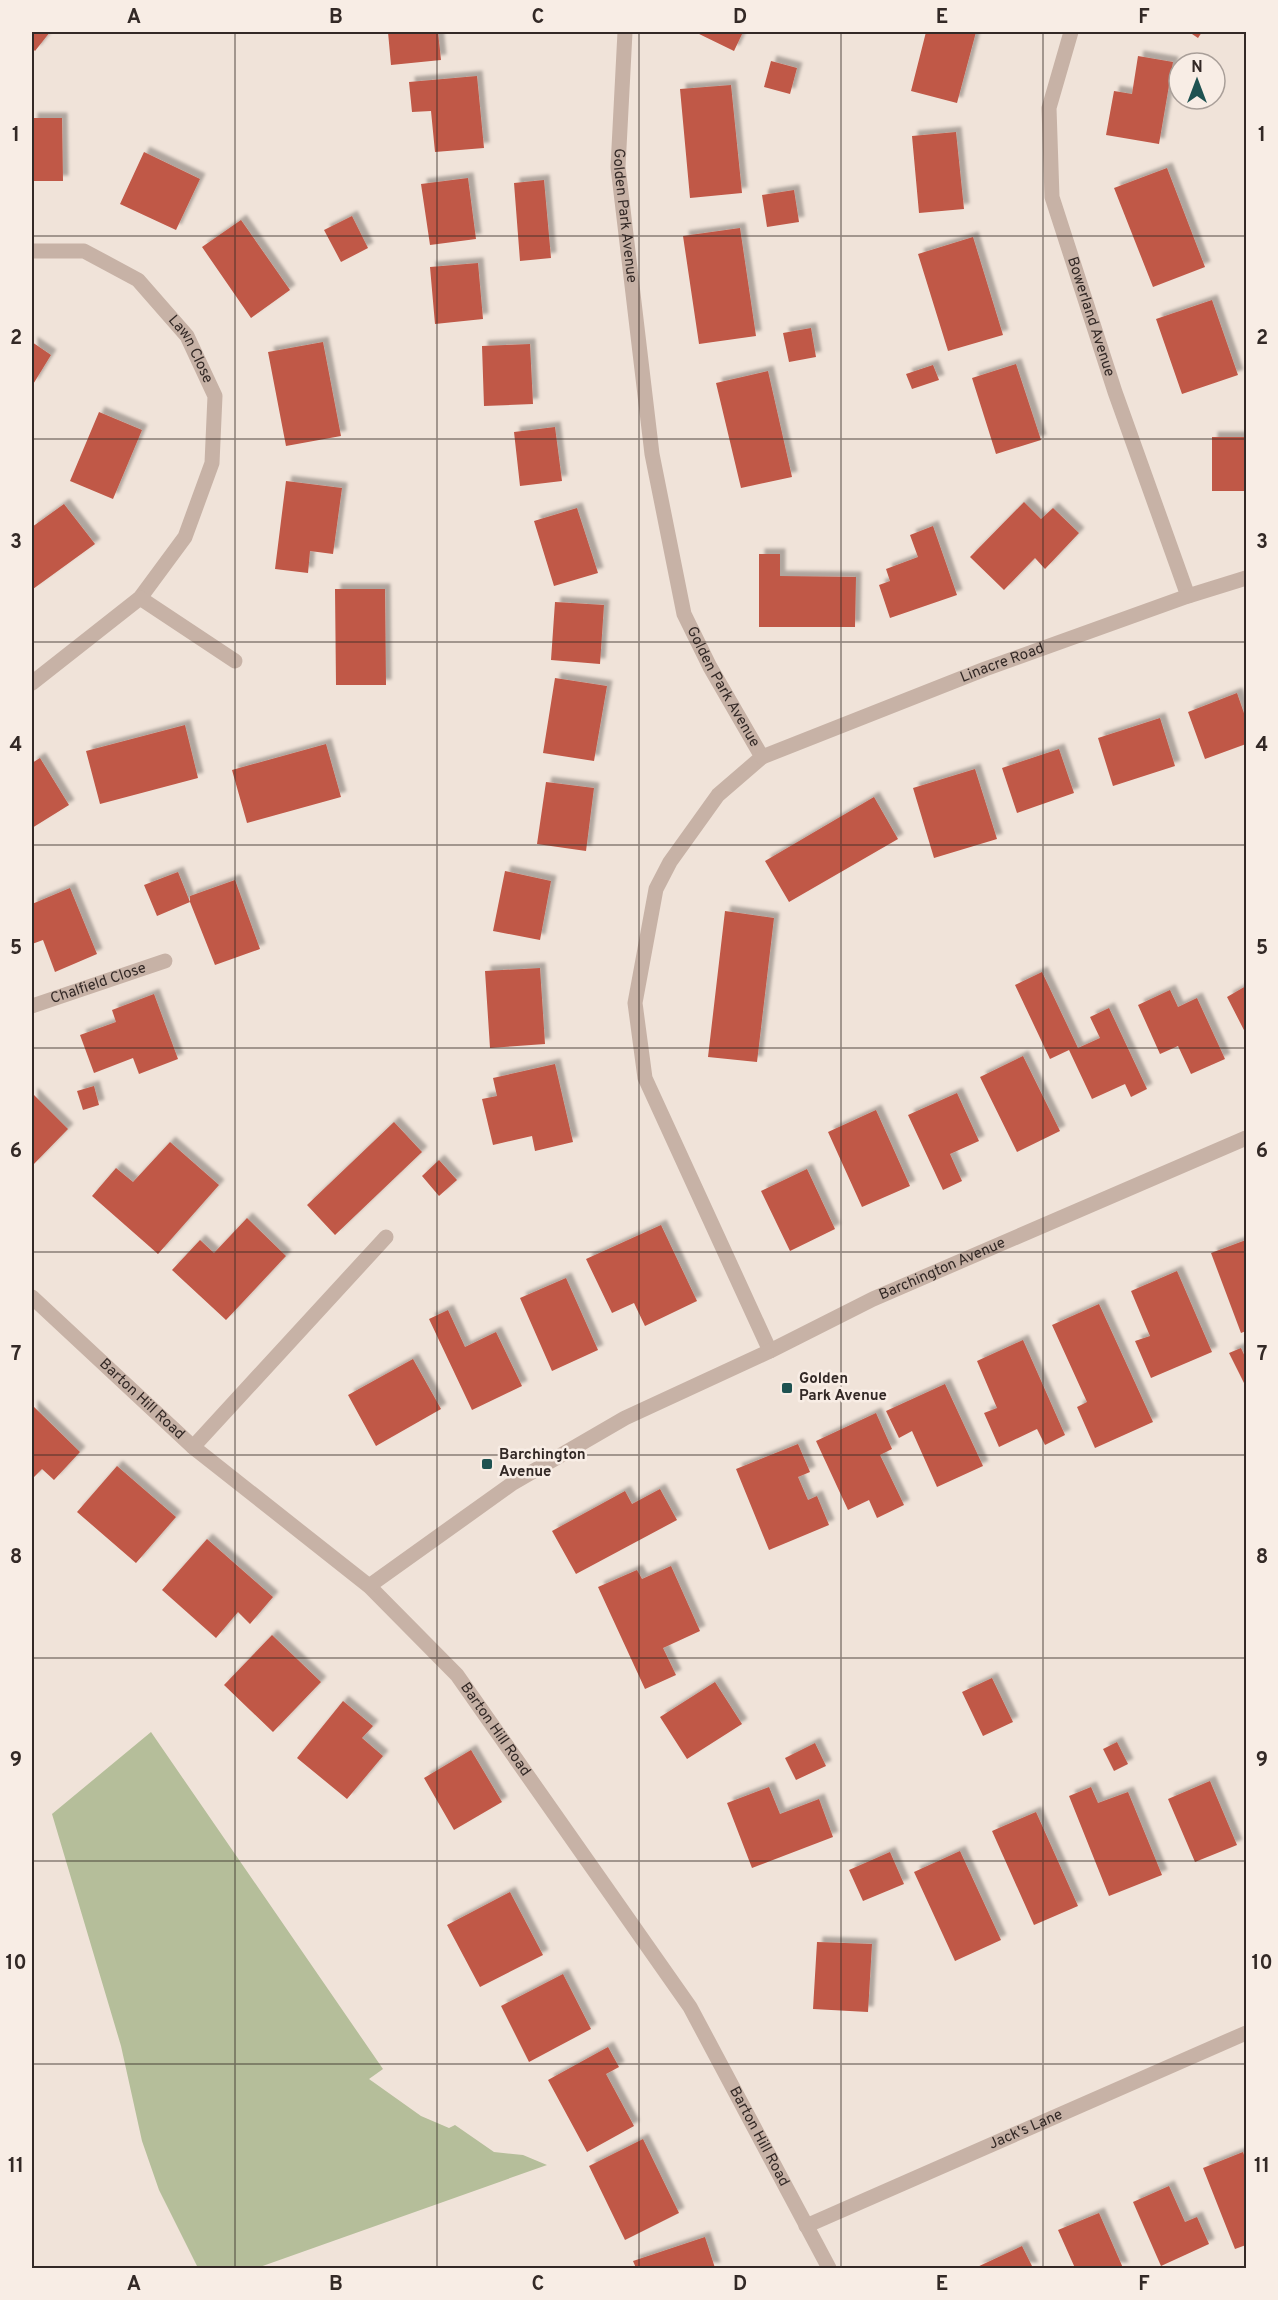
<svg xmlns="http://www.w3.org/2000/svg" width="1278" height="2300" font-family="Overpass,sans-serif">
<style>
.green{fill:#b5be9a}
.building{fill:#c05847;filter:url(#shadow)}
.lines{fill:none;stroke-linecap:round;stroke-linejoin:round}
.minor{stroke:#c7b2a6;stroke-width:15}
.grid{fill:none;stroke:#332926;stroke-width:1.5;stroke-opacity:0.55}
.poi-dot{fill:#1e5251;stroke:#f8ede5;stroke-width:2}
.labels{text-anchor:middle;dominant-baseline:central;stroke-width:5;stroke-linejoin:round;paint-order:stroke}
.street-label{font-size:15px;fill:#332926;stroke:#f8ede5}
.poi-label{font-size:15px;font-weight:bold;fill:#332926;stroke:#f8ede5;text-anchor:start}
.neatline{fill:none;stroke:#332926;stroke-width:2}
.grid-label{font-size:20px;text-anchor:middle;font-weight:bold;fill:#332926}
</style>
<defs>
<filter id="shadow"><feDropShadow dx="5.5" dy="-5.5" stdDeviation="1.5" flood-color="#0004"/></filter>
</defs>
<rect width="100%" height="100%" fill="#f0e3d9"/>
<!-- green -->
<path class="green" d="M 151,1732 L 383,2069 L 369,2079 L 421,2116 L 449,2128 L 455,2125 L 494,2152 L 523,2155 L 547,2165 L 257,2268 L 198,2268 L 159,2190 L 142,2141 L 121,2046 L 52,1814 Z"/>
<!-- building -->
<path class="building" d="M 32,32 L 50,32 L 35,51 L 32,48 Z
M 388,32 L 438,32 L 441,60 L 391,65 Z
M 695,32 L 743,32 L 734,51 Z
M 926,32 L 976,32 L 957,103 L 911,91 Z
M 1189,32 L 1202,32 L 1198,38 Z
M 1138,56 L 1173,62 L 1159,144 L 1106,135 L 1114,91 L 1132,94 Z
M 771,61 L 797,68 L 790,94 L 764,87 Z
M 477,76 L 484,148 L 435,152 L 431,111 L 412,112 L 409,82 Z
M 731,85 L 742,193 L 690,198 L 680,89 Z
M 32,118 L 62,118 L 63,181 L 32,181 Z
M 956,132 L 964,209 L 919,213 L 912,136 Z
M 144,152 L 200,179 L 176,230 L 120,204 Z
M 1167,168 L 1205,267 L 1153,287 L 1114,188 Z
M 468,178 L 476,239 L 430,245 L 421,184 Z
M 544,180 L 551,258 L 520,261 L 514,183 Z
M 794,190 L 799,222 L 767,227 L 762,195 Z
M 352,216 L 368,248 L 341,262 L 324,230 Z
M 241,220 L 290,290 L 251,318 L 202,247 Z
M 740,228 L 756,336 L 699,344 L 683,236 Z
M 973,237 L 1003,335 L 948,351 L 918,254 Z
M 478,263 L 483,319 L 435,324 L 430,267 Z
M 1212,300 L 1238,375 L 1182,394 L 1156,319 Z
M 811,328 L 816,357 L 789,362 L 783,333 Z
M 32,342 L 51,355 L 32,386 Z
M 323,342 L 341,436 L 286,446 L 268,352 Z
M 530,344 L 533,404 L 484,406 L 482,346 Z
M 1016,364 L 1041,440 L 996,454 L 972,378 Z
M 933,365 L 939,380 L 912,389 L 906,374 Z
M 768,371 L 792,477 L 741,488 L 716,383 Z
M 99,412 L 142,430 L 113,499 L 70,481 Z
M 555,427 L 562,481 L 520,486 L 514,432 Z
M 1212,437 L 1246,437 L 1246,491 L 1212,491 Z
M 286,481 L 342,488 L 333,554 L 310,551 L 308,573 L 275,569 Z
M 1024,502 L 1041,519 L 1053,508 L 1079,533 L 1045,569 L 1035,558 L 1004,590 L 970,557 Z
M 64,504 L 95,544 L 33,589 L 32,527 Z
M 577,508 L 598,573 L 554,586 L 534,521 Z
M 933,526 L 957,595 L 890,618 L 879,585 L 890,581 L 886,569 L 918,557 L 910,535 Z
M 759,554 L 780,554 L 780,576 L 856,577 L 855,627 L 759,627 Z
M 335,589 L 385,589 L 386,685 L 336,685 Z
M 555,602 L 604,605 L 600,664 L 551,660 Z
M 555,678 L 607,686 L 594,761 L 543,753 Z
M 1237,693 L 1246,719 L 1246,744 L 1205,759 L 1188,712 Z
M 1160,718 L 1175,766 L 1113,786 L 1098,738 Z
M 185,725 L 198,778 L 100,804 L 86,751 Z
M 326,744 L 341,797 L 247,823 L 232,770 Z
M 1059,749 L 1074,793 L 1017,813 L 1002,768 Z
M 40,758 L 69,805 L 32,828 L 32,763 Z
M 975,769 L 997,839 L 934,858 L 913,788 Z
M 546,782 L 594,788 L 586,851 L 537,844 Z
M 874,797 L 898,839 L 789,902 L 765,861 Z
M 505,871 L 551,881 L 540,940 L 493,931 Z
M 178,872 L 190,902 L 157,916 L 144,885 Z
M 235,880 L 260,949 L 215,965 L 190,902 L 190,896 Z
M 70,888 L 97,954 L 55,972 L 43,940 L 32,944 L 32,904 Z
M 725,911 L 774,918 L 757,1062 L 708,1057 Z
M 540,968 L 545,1044 L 490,1048 L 485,971 Z
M 1042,972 L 1078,1048 L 1100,1038 L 1090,1017 L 1109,1008 L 1147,1089 L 1131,1097 L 1125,1084 L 1092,1099 L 1069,1050 L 1050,1059 L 1015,985 Z
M 1246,986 L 1246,1034 L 1227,997 Z
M 1170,990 L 1178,1007 L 1197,998 L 1225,1059 L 1191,1074 L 1178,1046 L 1160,1054 L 1138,1005 Z
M 154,994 L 178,1059 L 139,1074 L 133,1058 L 94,1073 L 80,1035 L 116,1022 L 112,1010 Z
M 1023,1056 L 1060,1131 L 1017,1152 L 980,1077 Z
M 555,1064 L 573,1142 L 535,1151 L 532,1136 L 493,1145 L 482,1099 L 497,1096 L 493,1078 Z
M 94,1086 L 99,1105 L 83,1110 L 77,1091 Z
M 32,1093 L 68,1129 L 32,1166 Z
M 957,1093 L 979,1141 L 950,1154 L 962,1181 L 943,1190 L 908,1115 Z
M 876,1110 L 910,1186 L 862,1207 L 828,1132 Z
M 394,1122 L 422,1152 L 335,1235 L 307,1205 Z
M 170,1142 L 219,1185 L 158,1254 L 92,1196 L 116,1168 L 133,1182 Z
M 439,1160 L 457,1180 L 439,1196 L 422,1176 Z
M 807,1169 L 835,1229 L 790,1251 L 761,1191 Z
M 247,1218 L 286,1256 L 226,1320 L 172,1270 L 200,1240 L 214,1253 Z
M 661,1225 L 697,1301 L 645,1326 L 634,1303 L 612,1313 L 586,1259 Z
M 1246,1240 L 1246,1331 L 1241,1333 L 1211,1253 Z
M 1177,1271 L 1212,1352 L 1151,1378 L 1135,1341 L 1150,1336 L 1131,1291 Z
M 566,1278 L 598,1350 L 552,1371 L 520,1298 Z
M 1099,1304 L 1153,1422 L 1095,1448 L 1077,1407 L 1087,1402 L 1052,1325 Z
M 448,1310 L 465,1347 L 496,1332 L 522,1386 L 472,1410 L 429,1319 Z
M 1023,1340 L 1065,1435 L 1045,1445 L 1037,1429 L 999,1447 L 984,1413 L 997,1408 L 977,1361 Z
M 1241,1348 L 1246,1359 L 1246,1382 L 1244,1383 L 1229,1353 Z
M 413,1359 L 441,1409 L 376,1446 L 348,1395 Z
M 945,1384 L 983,1466 L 937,1487 L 912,1431 L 899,1438 L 886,1411 Z
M 32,1405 L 80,1452 L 54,1480 L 42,1469 L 32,1479 Z
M 876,1413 L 892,1449 L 880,1455 L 904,1505 L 877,1518 L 869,1500 L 848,1510 L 816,1441 Z
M 798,1444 L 810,1472 L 798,1477 L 808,1500 L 817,1496 L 829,1525 L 769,1550 L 736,1469 Z
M 117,1466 L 176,1517 L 136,1563 L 77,1512 Z
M 660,1489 L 677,1520 L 576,1574 L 552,1531 L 625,1491 L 632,1504 Z
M 207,1539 L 273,1597 L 250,1624 L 238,1612 L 216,1638 L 162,1590 Z
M 671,1566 L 700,1631 L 663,1648 L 676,1675 L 645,1689 L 598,1587 L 637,1570 L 642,1579 Z
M 272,1635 L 321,1682 L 273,1732 L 224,1685 Z
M 992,1678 L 1013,1722 L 983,1736 L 962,1692 Z
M 715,1682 L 742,1724 L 687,1759 L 660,1717 Z
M 343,1701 L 373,1726 L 362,1738 L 383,1756 L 347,1799 L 297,1758 Z
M 1117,1742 L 1128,1764 L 1114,1771 L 1103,1749 Z
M 815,1743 L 826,1766 L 796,1780 L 785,1758 Z
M 471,1750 L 502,1802 L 454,1830 L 424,1778 Z
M 1210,1781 L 1237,1845 L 1195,1862 L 1168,1799 Z
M 769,1787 L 780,1814 L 819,1799 L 833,1837 L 752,1868 L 727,1803 Z
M 1091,1787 L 1098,1803 L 1128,1792 L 1162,1875 L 1109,1896 L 1069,1796 Z
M 1036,1812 L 1078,1906 L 1034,1925 L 992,1831 Z
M 960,1851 L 1001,1940 L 955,1961 L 914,1872 Z
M 890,1852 L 904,1884 L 863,1901 L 849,1870 Z
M 510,1892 L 543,1955 L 480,1987 L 447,1925 Z
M 817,1942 L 872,1944 L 868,2012 L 813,2009 Z
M 563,1974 L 591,2029 L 529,2062 L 501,2006 Z
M 608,2047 L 619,2067 L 606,2074 L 634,2126 L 587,2152 L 548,2080 Z
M 643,2139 L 679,2213 L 625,2240 L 589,2166 Z
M 1243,2152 L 1246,2161 L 1246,2245 L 1235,2249 L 1203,2168 Z
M 1169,2186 L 1185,2222 L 1197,2217 L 1209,2244 L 1161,2266 L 1133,2202 Z
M 1099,2213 L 1123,2268 L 1075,2268 L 1058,2230 Z
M 705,2237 L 715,2268 L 636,2268 L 633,2261 Z
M 1022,2246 L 1033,2268 L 975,2268 Z"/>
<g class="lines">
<!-- minor -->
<g class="minor">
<path id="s1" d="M 625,32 L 618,167 L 652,454 L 684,614 L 710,667 L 762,757 L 718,795 L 670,862 L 656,889 L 635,1003 L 645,1078 L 770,1351"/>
<path id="s2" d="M 1071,32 L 1049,108 L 1052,197 L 1115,392 L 1188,596"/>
<path id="s3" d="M 32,251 L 84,251 L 138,280 L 187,336 L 215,396 L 212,463 L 185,537 L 140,598 L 32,683"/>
<path d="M 140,598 L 235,661"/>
<path id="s4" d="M 762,757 L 985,669 L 1188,596 L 1246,578"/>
<path id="s5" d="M 32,1006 L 165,961"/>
<path id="s6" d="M 32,1297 L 193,1447 L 369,1586 L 457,1675 L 690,2007 L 829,2268"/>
<path d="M 193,1447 L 386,1237"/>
<path id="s7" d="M 369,1586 L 513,1483 L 625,1418 L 770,1351 L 873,1299 L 1246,1138"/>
<path id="s8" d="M 806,2226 L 1246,2033"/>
</g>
</g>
<!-- grid -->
<path class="grid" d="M 235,32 L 235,2268M 437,32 L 437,2268M 639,32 L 639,2268M 841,32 L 841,2268M 1043,32 L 1043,2268M 32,236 L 1246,236M 32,439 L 1246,439M 32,642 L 1246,642M 32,845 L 1246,845M 32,1048 L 1246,1048M 32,1252 L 1246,1252M 32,1455 L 1246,1455M 32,1658 L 1246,1658M 32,1861 L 1246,1861M 32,2064 L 1246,2064"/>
<!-- markers -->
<g class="poi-dot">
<rect x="781" y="1382" width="12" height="12" rx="3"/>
<rect x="481" y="1458" width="12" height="12" rx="3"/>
</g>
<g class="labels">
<!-- street labels -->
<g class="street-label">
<text stroke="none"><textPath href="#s1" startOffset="184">Golden Park Avenue</textPath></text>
<text stroke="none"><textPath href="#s2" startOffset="294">Bowerland Avenue</textPath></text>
<text stroke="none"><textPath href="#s3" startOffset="201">Lawn Close</textPath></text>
<text stroke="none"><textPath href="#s4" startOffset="258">Linacre Road</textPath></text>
<text stroke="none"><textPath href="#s1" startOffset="670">Golden Park Avenue</textPath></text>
<text stroke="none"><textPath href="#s5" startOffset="70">Chalfield Close</textPath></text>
<text stroke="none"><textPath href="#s7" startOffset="657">Barchington Avenue</textPath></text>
<text stroke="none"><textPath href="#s6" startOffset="150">Barton Hill Road</textPath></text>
<text stroke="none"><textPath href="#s6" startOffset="636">Barton Hill Road</textPath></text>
<text stroke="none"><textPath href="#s8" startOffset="240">Jack's Lane</textPath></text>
<text stroke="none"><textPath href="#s6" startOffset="1122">Barton Hill Road</textPath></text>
</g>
<!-- poi labels -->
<g class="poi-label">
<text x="799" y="1379">Golden<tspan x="799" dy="17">Park Avenue</tspan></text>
<text x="499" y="1455">Barchington<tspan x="499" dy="17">Avenue</tspan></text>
</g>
</g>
<!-- border -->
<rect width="1278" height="2300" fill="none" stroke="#f8ede5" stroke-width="66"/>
<!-- north arrow -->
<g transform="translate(1197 81)"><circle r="28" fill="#f8ede5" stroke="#a99f99" stroke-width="1.5"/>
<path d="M0-4.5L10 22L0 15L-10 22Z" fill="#1e5251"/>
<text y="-9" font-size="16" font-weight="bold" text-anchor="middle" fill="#332926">N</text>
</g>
<rect x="33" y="33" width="1212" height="2234" class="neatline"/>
<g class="grid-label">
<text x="134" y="23">A</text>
<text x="336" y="23">B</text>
<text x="538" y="23">C</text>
<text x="740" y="23">D</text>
<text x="942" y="23">E</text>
<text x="1144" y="23">F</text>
<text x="16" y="141">1</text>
<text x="1262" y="141">1</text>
<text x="16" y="344">2</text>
<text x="1262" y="344">2</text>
<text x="16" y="548">3</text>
<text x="1262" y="548">3</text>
<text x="16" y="751">4</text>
<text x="1262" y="751">4</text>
<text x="16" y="954">5</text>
<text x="1262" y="954">5</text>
<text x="16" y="1157">6</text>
<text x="1262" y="1157">6</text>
<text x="16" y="1360">7</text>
<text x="1262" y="1360">7</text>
<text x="16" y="1563">8</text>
<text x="1262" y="1563">8</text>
<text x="16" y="1766">9</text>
<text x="1262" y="1766">9</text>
<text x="16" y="1969">10</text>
<text x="1262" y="1969">10</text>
<text x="16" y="2172">11</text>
<text x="1262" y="2172">11</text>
<text x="134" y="2290">A</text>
<text x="336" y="2290">B</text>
<text x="538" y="2290">C</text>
<text x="740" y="2290">D</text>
<text x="942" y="2290">E</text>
<text x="1144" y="2290">F</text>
</g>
</svg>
